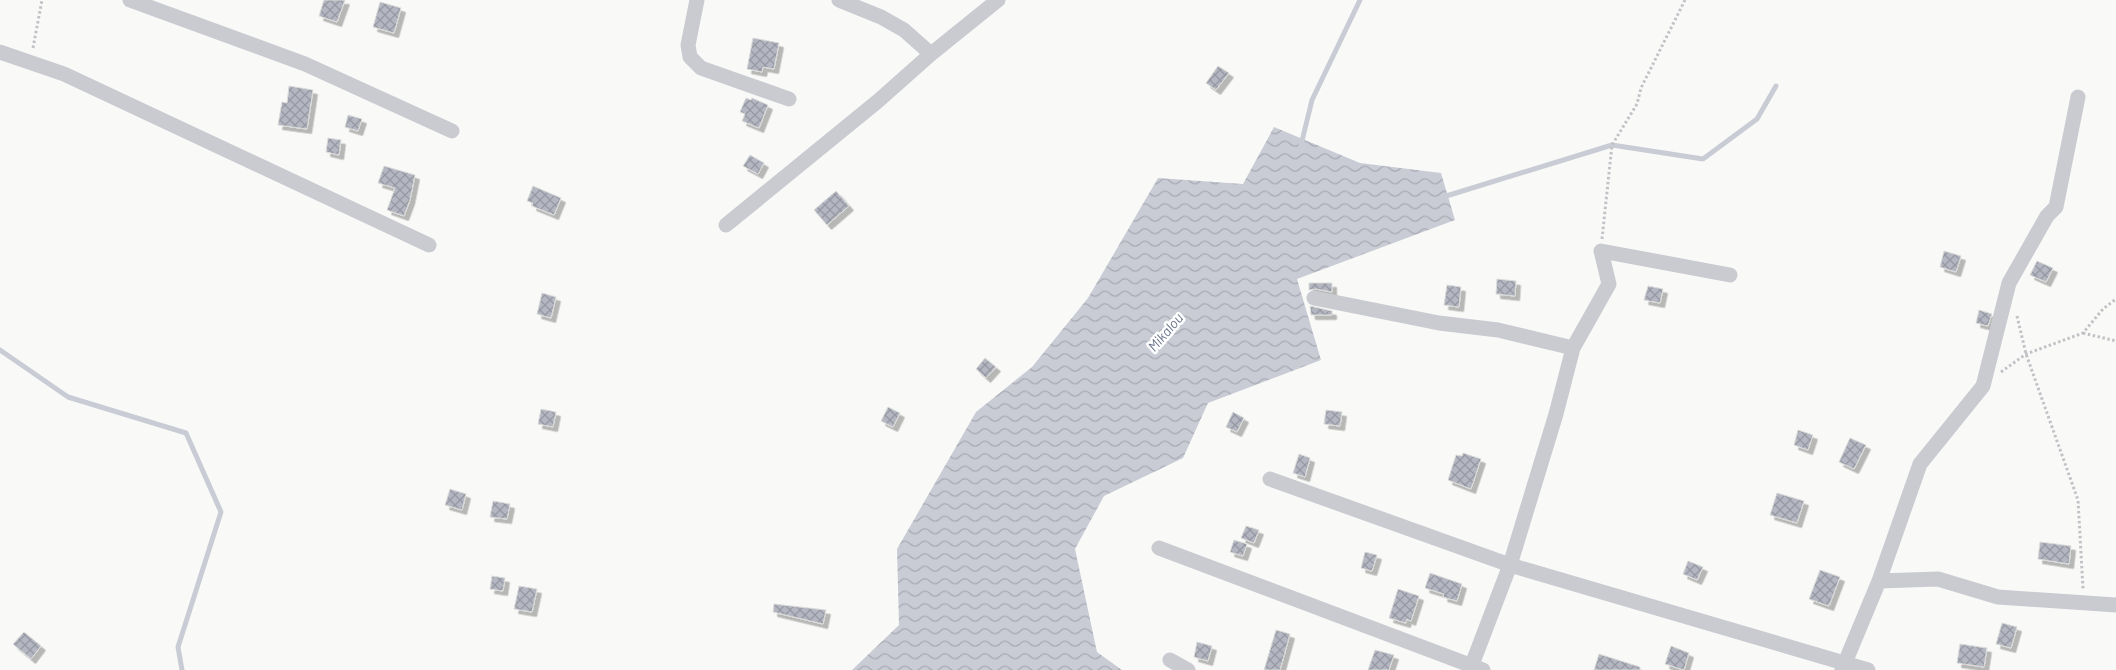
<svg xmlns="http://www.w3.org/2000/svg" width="2116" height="670" font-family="Barlow,sans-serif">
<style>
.water{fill:url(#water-waves)}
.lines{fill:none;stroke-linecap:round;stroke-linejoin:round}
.stream{stroke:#c9ccd5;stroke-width:5}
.building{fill:url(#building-cross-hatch);stroke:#dbdcda;filter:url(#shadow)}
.path{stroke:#c1c2c6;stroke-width:3;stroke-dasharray:2.5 2.5;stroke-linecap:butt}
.street{stroke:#cacbd1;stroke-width:15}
.labels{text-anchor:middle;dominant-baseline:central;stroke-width:5;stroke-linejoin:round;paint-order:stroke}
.water-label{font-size:14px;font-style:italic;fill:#69748b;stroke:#fff}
</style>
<defs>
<pattern id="water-waves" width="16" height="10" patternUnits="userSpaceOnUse" patternTransform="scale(1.25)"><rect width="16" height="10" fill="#c9ccd5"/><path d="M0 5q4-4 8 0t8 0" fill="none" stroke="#a7aab3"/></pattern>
<pattern id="building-cross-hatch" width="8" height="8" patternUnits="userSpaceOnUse" patternTransform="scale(1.25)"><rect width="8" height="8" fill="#b4b7c1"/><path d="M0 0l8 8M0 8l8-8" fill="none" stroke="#9699a3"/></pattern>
<filter id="shadow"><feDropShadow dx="4.5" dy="4.5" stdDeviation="0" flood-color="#0004"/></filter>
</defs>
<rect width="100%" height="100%" fill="#f9faf8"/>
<!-- water -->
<path class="water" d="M 1274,127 L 1360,163 L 1441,173 L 1455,220 L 1297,279 L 1321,360 L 1208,403 L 1183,458 L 1104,496 L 1075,549 L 1097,652 L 1122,670 L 852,670 L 899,625 L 897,549 L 976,412 L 1032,367 L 1088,298 L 1158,178 L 1243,184 Z"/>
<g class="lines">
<!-- stream -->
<path class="stream" d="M 1301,145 L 1312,100 L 1360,0
M 1443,197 L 1612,145 L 1703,159 L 1757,119 L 1776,86
M 0,350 L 68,397 L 186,433 L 221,512 L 178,647 L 182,670"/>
</g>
<!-- building -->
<path class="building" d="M 324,0 L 345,0 L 337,22 L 319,16 Z
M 380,2 L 401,8 L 394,33 L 373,27 Z
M 753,38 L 779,43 L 774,69 L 763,67 L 762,72 L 747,69 Z
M 1218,66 L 1229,73 L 1216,90 L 1206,83 Z
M 289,86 L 313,90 L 307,129 L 278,125 L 282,102 L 287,103 Z
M 746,98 L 751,100 L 752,98 L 768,105 L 759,128 L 742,121 L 745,114 L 740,112 Z
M 348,115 L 362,119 L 358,131 L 345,127 Z
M 328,138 L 341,140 L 339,155 L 326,152 Z
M 750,155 L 764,163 L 758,174 L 743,166 Z
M 384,166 L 415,175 L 410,200 L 404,216 L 387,210 L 395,188 L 378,183 Z
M 533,186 L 561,198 L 554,215 L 532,206 L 533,203 L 527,201 Z
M 836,191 L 849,206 L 827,225 L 814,210 Z
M 1944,251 L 1961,256 L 1956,272 L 1940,267 Z
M 2037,261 L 2053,268 L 2046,282 L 2030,275 Z
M 1497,279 L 1516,281 L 1515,296 L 1496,294 Z
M 1309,283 L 1332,283 L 1332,292 L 1316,289 L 1309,290 Z
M 1447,285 L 1461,287 L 1459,307 L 1444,305 Z
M 1648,286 L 1663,289 L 1660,303 L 1644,300 Z
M 542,293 L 556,297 L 551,318 L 537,314 Z
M 1310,306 L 1332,311 L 1332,315 L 1311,315 Z
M 1979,310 L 1992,314 L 1988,326 L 1976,323 Z
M 985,358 L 996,367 L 986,378 L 976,369 Z
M 888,407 L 900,413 L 893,427 L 881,421 Z
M 541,409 L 556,412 L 553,427 L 538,424 Z
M 1326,410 L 1342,412 L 1340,426 L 1324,424 Z
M 1233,412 L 1244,418 L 1237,432 L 1226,427 Z
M 1798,430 L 1813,435 L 1808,450 L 1794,445 Z
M 1850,438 L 1866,445 L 1854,469 L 1839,462 Z
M 1463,453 L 1481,459 L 1471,489 L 1448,480 L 1456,455 L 1462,456 Z
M 1299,454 L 1310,458 L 1305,477 L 1293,473 Z
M 450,489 L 466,494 L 462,510 L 445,505 Z
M 1777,493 L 1804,501 L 1797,523 L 1770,515 Z
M 493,501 L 510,504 L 507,519 L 490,517 Z
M 1246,526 L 1259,530 L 1254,543 L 1241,538 Z
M 1234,540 L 1247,544 L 1243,556 L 1230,552 Z
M 2040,542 L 2071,546 L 2069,564 L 2038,559 Z
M 1365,552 L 1377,555 L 1372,571 L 1361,568 Z
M 1688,561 L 1703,567 L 1697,580 L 1683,574 Z
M 1820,570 L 1840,577 L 1829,606 L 1809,599 Z
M 1430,573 L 1462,584 L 1457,601 L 1443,597 L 1444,594 L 1425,588 Z
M 492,576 L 505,578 L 503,591 L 490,589 Z
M 519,586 L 537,589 L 532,612 L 514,609 Z
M 1398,589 L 1419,596 L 1411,621 L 1407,619 L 1406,623 L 1389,618 Z
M 774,604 L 826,610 L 823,624 L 773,612 Z
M 2002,623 L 2017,627 L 2011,648 L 1996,644 Z
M 1276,630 L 1290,634 L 1280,670 L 1264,670 Z
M 24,632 L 41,646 L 31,659 L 13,644 Z
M 1197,642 L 1212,646 L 1208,661 L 1194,657 Z
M 1960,644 L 1987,648 L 1984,667 L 1957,663 Z
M 1671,646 L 1689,653 L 1684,670 L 1665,664 Z
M 1375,650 L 1394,655 L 1389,670 L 1368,670 Z
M 1599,654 L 1640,667 L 1640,670 L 1594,670 Z"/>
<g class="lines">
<!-- path -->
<path class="path" d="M 33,48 L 42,0
M 1602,239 L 1612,145 L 1637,104 L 1641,88 L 1685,0
M 2017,316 L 2026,354 L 2078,500 L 2083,589
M 2083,333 L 2116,341
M 2001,372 L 2026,354 L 2083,333 L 2103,309 L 2116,299"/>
<!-- street -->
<path class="street" d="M 130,0 L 305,64 L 452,131
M 697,0 L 688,45 L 690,57 L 701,68 L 789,99
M 839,0 L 881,17 L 904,30 L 931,54
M 0,52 L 64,74 L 429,245
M 726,225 L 878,101 L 931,54 L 998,0
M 1314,298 L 1439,323 L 1498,330 L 1573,348
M 1270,479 L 1510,565 L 1868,670
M 1159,548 L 1483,670
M 1879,581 L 1938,579 L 1998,597 L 2116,605
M 1170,660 L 1188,670
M 1470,670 L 1510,565 L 1556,414 L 1573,348 L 1609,284 L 1601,251 L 1730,275
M 1842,670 L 1879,581 L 1920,464 L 1983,386 L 2009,283 L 2047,216 L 2056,207 L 2078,97"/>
</g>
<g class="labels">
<!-- water labels -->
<g class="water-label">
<text transform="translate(1165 332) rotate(-49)">Mikalou</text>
</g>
</g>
</svg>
